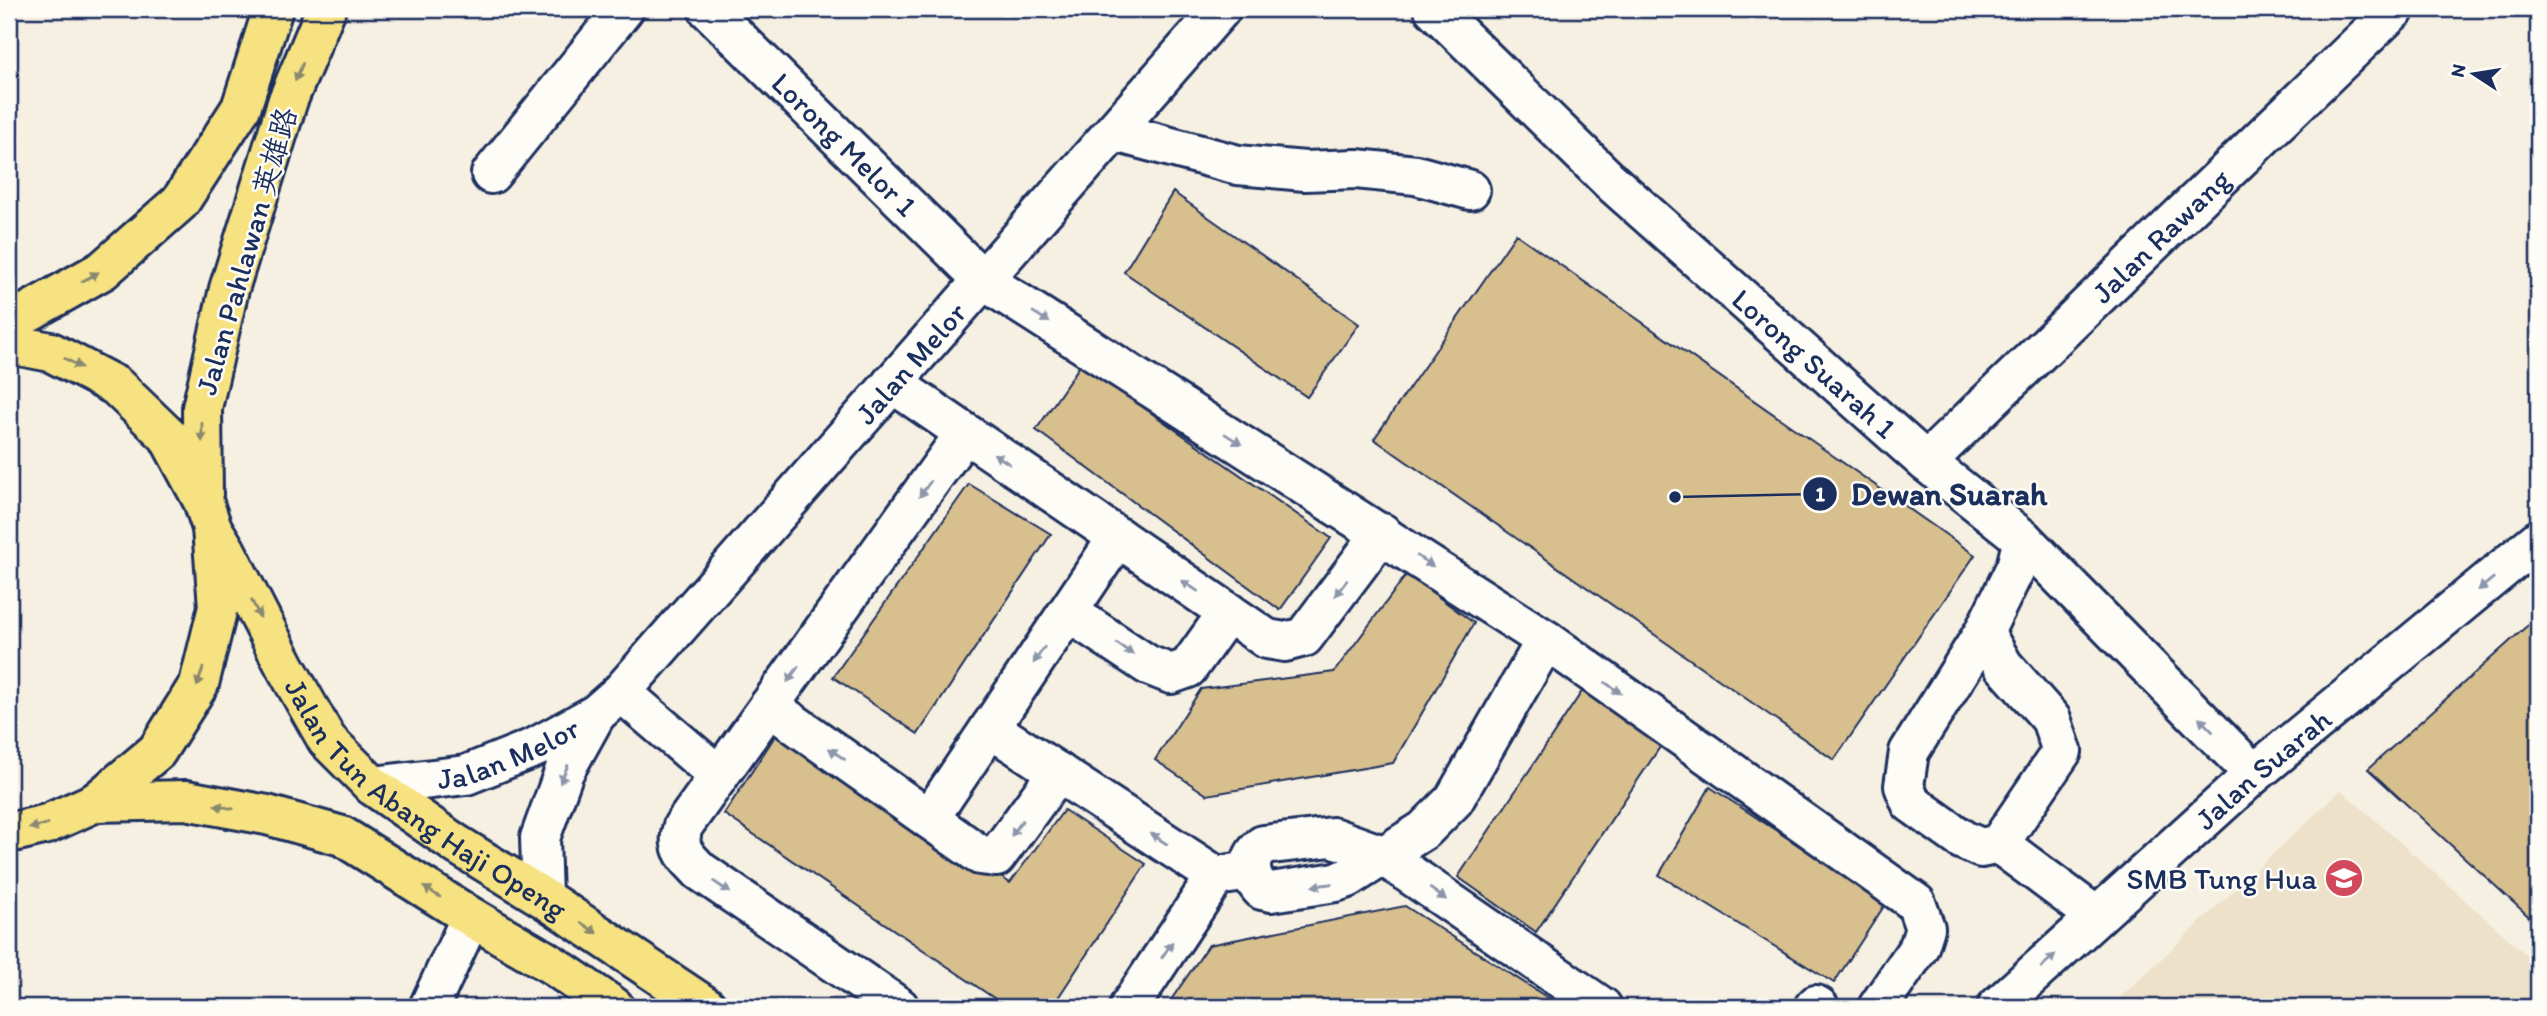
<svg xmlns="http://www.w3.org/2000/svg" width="2547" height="1016" font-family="Itim,'LXGW WenKai TC',sans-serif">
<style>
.built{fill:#ede1c9}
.building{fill:#d8bf8e;stroke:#1b2f5e;stroke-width:2}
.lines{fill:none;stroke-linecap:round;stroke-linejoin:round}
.minor-casing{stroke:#1b2f5e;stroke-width:44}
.major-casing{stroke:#1b2f5e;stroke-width:44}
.minor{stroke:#fdfcf7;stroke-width:38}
.major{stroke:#f7e281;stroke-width:38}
.oneway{fill:#898870}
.oneway2{fill:#8c96aa}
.labels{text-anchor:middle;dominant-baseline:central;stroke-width:5;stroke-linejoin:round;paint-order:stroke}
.street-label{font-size:30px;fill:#1b2f5e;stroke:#fdfcf7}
.poi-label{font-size:30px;fill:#1b2f5e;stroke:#fdfcf7;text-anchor:end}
.leader{fill:none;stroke:#1b2f5e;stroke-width:2.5}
.callout-dot{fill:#1b2f5e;stroke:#fdfcf7;stroke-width:2.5}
.mark-label{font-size:21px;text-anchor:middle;font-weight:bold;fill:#fff}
.callout-label{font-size:32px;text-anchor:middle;font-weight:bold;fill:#1b2f5e;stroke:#fdfcf7;stroke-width:5;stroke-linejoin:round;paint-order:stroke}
</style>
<rect width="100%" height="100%" fill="#f6f0e2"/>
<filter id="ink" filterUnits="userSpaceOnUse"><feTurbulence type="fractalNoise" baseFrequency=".0143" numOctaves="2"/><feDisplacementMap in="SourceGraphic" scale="14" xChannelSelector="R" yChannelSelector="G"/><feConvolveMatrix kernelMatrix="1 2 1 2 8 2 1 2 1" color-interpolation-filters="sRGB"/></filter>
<g filter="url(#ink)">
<!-- built -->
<path class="built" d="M 2341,790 L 2538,965 L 2538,1007 L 2110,1007 Z"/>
<!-- building -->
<path class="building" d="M 1173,192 L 1359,324 L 1307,397 L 1124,272 Z
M 1516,234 L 1975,555 L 1834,760 L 1374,439 Z
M 1081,364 L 1331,538 L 1280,610 L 1036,430 Z
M 969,484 L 1051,534 L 918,734 L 833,677 Z
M 1407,574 L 1474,623 L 1393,763 L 1207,795 L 1155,760 L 1201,689 L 1334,672 Z
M 2538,616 L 2538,925 L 2368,769 Z
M 1587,684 L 1666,738 L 1536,932 L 1458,877 Z
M 779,730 L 1010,883 L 1064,810 L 1146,864 L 1052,1007 L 1007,1007 L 724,814 Z
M 1710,787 L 1886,903 L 1834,983 L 1659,875 Z
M 1405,906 L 1562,1007 L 1166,1007 L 1209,945 Z"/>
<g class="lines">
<!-- minor casing -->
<g class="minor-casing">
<g id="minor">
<path id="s1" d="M 708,9 L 983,280 L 1546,640 L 1916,903 L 1925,928 L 1919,947 L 1878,1007"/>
<path id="s2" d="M 1434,9 L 1610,181 L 1926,462 L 2023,539 L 2254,774"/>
<path d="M 1115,132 L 1238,165 L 1305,171 L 1356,169 L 1416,175 L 1470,190"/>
<path d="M 491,174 L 624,9"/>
<path d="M 892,383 L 1267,639 L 1285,642 L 1304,637 L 1382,533"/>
<path id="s3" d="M 1926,462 L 2395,9"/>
<path d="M 1068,612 L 1148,665 L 1171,674 L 1188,668 L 1228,612"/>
<path d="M 1984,632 L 2003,665 L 2051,719 L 2062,751 L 1999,844 L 1981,848 L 1963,840 L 1911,803 L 1904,786 L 1909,752 L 1984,632 L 2016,567 L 2023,539"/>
<path d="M 1546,640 L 1454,800 L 1424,830 L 1348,878 L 1336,882 L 1271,892 L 1262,890 C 1248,875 1246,859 1263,845 L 1332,837 L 1382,855 L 1602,1007"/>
<path d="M 621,692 L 719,776"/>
<path d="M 769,706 L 980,855 L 996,857 L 1058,772"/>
<path d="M 990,728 L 1216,876 L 1251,871"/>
<path id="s4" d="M 373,786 L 466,775 L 536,747 L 596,714 L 621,692 L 1221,9"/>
<path d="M 929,819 L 1118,537"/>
<path d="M 1999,844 L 2096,916"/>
<path d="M 542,897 L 540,838 L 564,772 L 596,714"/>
<path d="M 429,1007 L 471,917"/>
<path d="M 899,1007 L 700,871 C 685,855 676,849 683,826 L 965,433"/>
<path d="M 1129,1007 L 1216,876"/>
<path d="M 1814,1007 L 1816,1005 L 1819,1007"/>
<path id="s5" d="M 1997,1007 L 2254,774 L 2538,540"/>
</g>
</g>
<!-- major casing -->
<g class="major-casing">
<g id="major">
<path d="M 9,323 L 103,270 L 180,202 L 241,108 L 273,9"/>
<path d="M 9,344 L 51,352 L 116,386 L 168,436 L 203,501 L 212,528 L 218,607 L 199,684 L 157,751 L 96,802 L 47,824 L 9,833"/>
<path d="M 203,495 L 202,408 L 229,289 L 288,100 L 326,9"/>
<path id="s6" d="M 212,528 L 225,549 L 285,666 L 327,740 L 373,786 L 456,844 L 542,897 L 707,1007"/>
<path d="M 96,802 L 186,800 L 267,815 L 342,836 L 471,917 L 551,964 L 614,1007"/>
</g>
</g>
<!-- minor -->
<use href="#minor" class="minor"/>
<!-- major -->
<use href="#major" class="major"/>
</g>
<!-- one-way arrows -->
<defs><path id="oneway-solid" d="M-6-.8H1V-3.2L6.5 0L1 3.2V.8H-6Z" transform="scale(1.75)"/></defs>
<g class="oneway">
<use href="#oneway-solid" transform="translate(299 72) rotate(113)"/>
<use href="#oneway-solid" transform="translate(90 277) rotate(-29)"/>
<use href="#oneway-solid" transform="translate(73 363) rotate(28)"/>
<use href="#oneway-solid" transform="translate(202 432) rotate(89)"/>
<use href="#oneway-solid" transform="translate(256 609) rotate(63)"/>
<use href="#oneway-solid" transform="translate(200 677) rotate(108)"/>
<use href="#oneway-solid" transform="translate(224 807) rotate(-169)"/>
<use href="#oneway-solid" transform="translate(39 826) rotate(166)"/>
<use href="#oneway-solid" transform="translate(432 892) rotate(-148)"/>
<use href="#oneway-solid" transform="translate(589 928) rotate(34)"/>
</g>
<g class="oneway2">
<use href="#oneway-solid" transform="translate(1041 317) rotate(32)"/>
<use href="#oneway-solid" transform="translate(1233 439) rotate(32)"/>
<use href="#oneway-solid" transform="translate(1002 459) rotate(-146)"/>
<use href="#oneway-solid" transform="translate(925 489) rotate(126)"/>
<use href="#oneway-solid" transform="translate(1425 561) rotate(33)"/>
<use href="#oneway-solid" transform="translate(2486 584) rotate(141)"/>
<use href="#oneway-solid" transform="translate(1190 586) rotate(-146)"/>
<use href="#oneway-solid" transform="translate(1341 588) rotate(127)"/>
<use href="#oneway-solid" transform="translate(1125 649) rotate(34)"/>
<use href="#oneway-solid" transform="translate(1039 655) rotate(124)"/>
<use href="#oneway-solid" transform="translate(793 674) rotate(126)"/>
<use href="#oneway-solid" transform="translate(1613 688) rotate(35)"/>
<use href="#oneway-solid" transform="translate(2206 725) rotate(-135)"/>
<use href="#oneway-solid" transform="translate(837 754) rotate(-145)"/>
<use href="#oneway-solid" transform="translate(564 774) rotate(114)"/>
<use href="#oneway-solid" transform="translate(1017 828) rotate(126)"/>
<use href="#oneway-solid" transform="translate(1159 839) rotate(-147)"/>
<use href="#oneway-solid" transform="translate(1322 885) rotate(172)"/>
<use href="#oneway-solid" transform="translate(722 887) rotate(34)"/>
<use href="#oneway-solid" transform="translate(1438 894) rotate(35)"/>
<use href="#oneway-solid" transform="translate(1167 950) rotate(-56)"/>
<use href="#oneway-solid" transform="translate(2048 961) rotate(-43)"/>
</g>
</g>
<!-- icons -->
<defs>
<g id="school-disc" transform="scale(2.0125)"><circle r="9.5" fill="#d1495b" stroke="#fdfcf7"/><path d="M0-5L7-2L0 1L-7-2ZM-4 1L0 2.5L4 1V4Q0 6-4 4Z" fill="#fff"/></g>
</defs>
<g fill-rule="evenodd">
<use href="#school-disc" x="2344" y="878"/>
</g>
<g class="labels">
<!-- street labels -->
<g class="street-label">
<text stroke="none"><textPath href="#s1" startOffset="192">Lorong Melor 1</textPath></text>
<text stroke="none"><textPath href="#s3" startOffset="326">Jalan Rawang</textPath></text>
<text transform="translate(246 251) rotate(-74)">Jalan Pahlawan 英雄路</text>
<text stroke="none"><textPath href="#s2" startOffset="520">Lorong Suarah 1</textPath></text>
<text stroke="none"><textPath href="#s4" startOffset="709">Jalan Melor</textPath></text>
<text stroke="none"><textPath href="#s4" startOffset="140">Jalan Melor</textPath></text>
<text stroke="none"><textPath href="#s5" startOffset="357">Jalan Suarah</textPath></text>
<text stroke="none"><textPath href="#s6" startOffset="354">Jalan Tun Abang Haji Openg</textPath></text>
</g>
<!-- poi labels -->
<g class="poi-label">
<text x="2317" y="878">SMB Tung Hua</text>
</g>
</g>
<!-- callouts -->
<path class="leader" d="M1675 497L1820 494"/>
<g class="callout-dot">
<circle cx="1675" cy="497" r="7"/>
<circle cx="1820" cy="494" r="18"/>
</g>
<g class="mark-label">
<text x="1820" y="501">1</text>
</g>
<g class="callout-label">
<text x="1949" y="505">Dewan Suarah</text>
</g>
<!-- margin -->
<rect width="2547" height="1016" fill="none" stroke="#fdfcf7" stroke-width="35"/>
<rect x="18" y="18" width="2512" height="981" fill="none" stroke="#1b2f5e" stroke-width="2.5" filter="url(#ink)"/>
<!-- north arrow -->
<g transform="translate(2474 74) rotate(282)" stroke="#fdfcf7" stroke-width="5" paint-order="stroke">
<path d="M0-5L12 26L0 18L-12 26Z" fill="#1b2f5e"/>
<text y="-10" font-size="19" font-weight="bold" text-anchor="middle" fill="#1b2f5e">N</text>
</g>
</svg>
